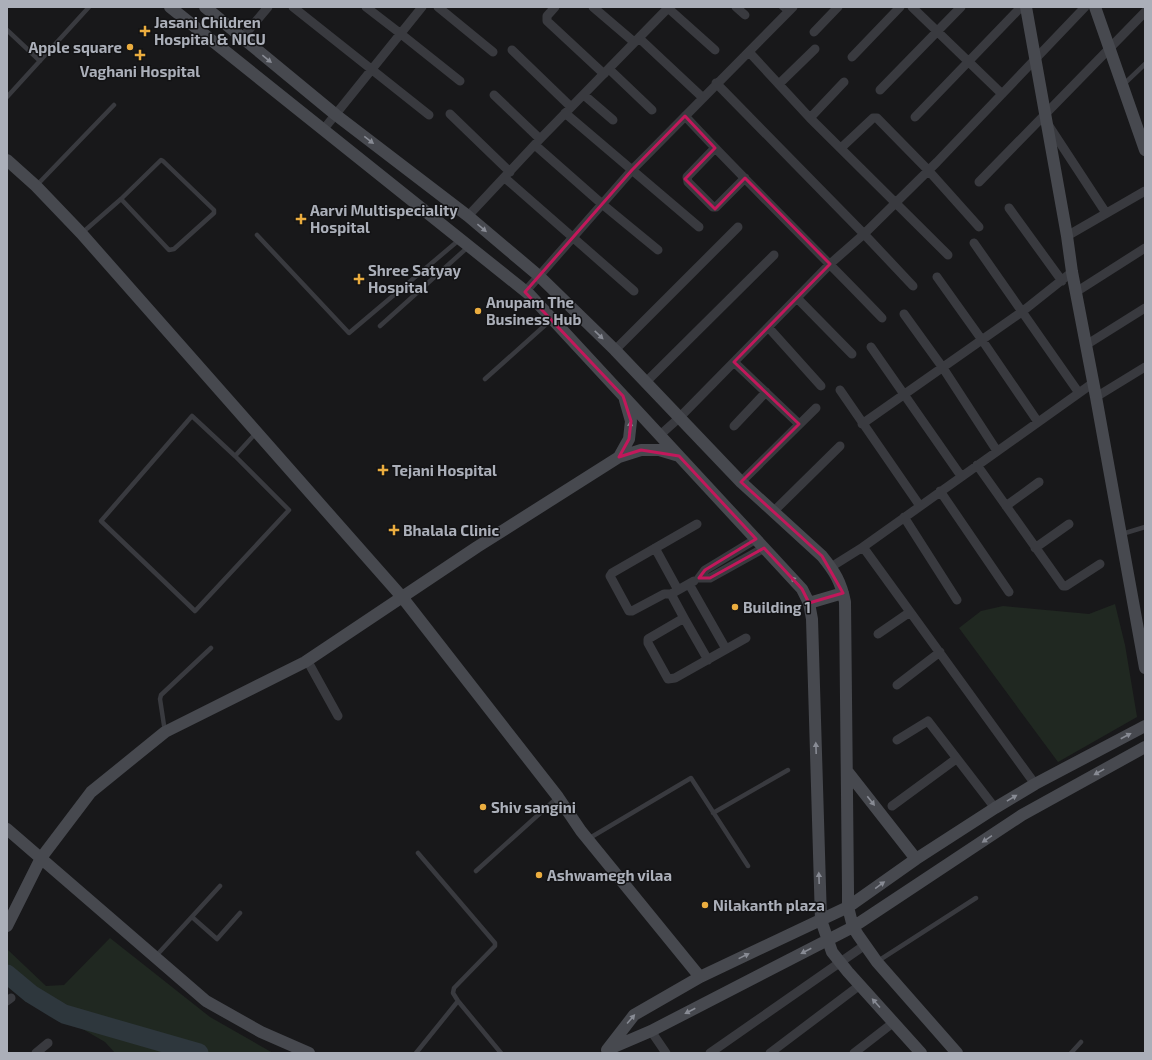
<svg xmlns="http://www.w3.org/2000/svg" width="1152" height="1060" font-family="'Exo 2',sans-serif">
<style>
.green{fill:#202821}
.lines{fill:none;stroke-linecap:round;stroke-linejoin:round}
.river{stroke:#2e373d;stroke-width:19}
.lane{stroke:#393a3f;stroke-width:4.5}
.street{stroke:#393a3f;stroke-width:9}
.secondary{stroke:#47494f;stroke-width:12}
.oneway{fill:#888b94}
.marked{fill:none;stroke:#c2185b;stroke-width:3;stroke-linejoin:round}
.poi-dot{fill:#ebad3f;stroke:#131315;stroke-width:1.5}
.labels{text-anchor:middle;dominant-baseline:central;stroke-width:3;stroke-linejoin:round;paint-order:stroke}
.poi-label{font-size:15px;font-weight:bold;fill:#abafb9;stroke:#131315;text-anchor:start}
</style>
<rect width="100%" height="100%" fill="#18181a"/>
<!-- green -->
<path class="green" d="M 1115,604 L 1125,645 L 1137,717 L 1058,762 L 959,628 L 981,611 L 1003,606 L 1089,614 Z
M 110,938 L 210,1017 L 273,1053 L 115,1053 L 105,1042 L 62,1017 L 26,993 L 7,978 L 7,949 L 46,986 L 64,985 Z"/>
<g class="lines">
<!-- river -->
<path class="river" d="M 7,974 L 31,994 L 64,1014 L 199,1053"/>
<!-- lane -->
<path class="lane" d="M 781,7 L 787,12
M 7,30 L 40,61
M 1123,85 L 1145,64
M 7,97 L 89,7
M 36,186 L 114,105
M 82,233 L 121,199 L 161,160 L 163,161 L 214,210 L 214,213 L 174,249 L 169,250 L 121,199
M 257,235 L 349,333 L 459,240
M 380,326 L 468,247
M 485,379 L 552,319
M 235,456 L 192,416 L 101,521 L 195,611 L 289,510 L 235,456 L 256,433
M 1122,534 L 1145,527
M 165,732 L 160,699 L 161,695 L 211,648
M 713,813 L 788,770
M 588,839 L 691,778 L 748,866
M 418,853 L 495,943 L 495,946 L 454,988 L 453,993 L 458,1001 L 501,1053
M 476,871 L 558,797
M 192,917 L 217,939 L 240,913
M 156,956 L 220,886
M 878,961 L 976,898
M 416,1053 L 458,1001
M 1071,1053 L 1081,1042"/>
<!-- street -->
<path class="street" d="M 293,7 L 429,115
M 366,7 L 401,34 L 460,81
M 438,7 L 493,52
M 555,7 L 547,16 L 547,21 L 604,74
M 593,7 L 634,42
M 736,7 L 745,15
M 912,7 L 1002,94
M 668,8 L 715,50
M 814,32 L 838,7
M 242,38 L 268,7
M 639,38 L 702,97
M 512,50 L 571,107
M 749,52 L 810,118 L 948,255
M 852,57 L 900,7
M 609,69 L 652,110
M 716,83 L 864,234 L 913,286
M 779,84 L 815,49
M 880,90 L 961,7
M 494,95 L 540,139
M 584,95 L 613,120
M 565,113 L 699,227
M 450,114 L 510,172
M 685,116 C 749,185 817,250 882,318
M 915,117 L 1021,7
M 810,118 L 844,82
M 1049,126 L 1106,213
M 323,130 L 422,7
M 535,145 L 602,204 L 658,250
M 715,148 L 687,177 L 688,182 L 713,207 L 716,207 L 745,178
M 841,148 L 873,118 L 877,118 L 928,170 L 979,227
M 505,178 L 634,291
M 979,182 L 1145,12
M 1009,208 L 1062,281
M 468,216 L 540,139 L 669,7
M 1067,236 L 1145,191
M 974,243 L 1079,393
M 937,277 L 982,340 L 1038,422
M 525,292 L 632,170 L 793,7
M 1076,292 L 1145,248
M 797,298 L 852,354
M 904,314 L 943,368 L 997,451
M 768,327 L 821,386
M 1086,345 L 1145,308
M 871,347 L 961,476
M 615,350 L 738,227
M 734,362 L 799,424
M 646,382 L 774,255
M 840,390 L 920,506
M 1096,397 L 1145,367
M 862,424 L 1023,311 L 1072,272
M 734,426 L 766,392
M 660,435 L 679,418 L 830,264 L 864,234 L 937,162 L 1085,7
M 977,465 L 1063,586 L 1066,586 L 1100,564
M 741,482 L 816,408
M 940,491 L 1009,592
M 1006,506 L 1039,482
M 773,512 L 840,446
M 904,517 L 957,600
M 756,539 L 705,570 L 699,578 L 710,578 L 764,548
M 863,547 L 1035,784
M 655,548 L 678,590
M 1035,548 L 1069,524
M 831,567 L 863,547 L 1093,383
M 689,584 L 726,649
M 671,594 L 664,594 L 632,611 L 629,611 L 610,576 L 612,573 L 697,524
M 684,618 L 671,594 L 694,581
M 878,634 L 910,612
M 307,660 L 338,716
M 708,660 L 684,618 L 648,639 L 648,643 L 668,679 L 675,678 L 746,638
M 897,685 L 940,652
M 897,740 L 928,721 L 995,808
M 892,806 L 956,759
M 7,1001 L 11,998
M 651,1031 L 666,1053
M 36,1053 L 48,1043
M 710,1053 L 865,945
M 770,1053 L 860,985
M 854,1053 L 894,1022"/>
<!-- secondary -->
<path class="secondary" d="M 170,7 L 530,295 L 802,589 L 809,603 L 812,619 L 821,920 L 832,952 L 848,972 L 921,1053
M 205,7 L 336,115 L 468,216 L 539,276 L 615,350 L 741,482 L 822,556 C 835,572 841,582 845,602 L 848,890 L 848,907 L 853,927 L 858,935 L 877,962 L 957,1053
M 1026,7 L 1067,236 L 1072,272 L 1096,397 L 1145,668
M 1095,7 L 1145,150
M 7,160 L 36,186 L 81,233 L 402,597 L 558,797 L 581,831 L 700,977
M 619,457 L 629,439 L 631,421 L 625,400
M 809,603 L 843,593
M 847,771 L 916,859
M 7,829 L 206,1001 L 261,1032 L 309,1053
M 7,926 L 41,858 L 91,792 L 165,732 L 305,662 L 477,547 L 619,457 L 641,450 L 659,450 L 679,456
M 609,1049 L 651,1031 L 853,927 L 1022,815 L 1145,747
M 607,1050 L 634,1015 L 700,977 L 848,907 L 916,859 L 995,808 L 1035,784 L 1145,726"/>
</g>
<!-- one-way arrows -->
<defs><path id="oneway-solid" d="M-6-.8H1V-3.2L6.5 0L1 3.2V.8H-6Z"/></defs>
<g class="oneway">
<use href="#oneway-solid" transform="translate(267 59) rotate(39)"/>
<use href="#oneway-solid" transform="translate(369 140) rotate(38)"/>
<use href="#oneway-solid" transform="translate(482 228) rotate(40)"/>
<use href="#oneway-solid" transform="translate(599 335) rotate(44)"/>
<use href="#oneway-solid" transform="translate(630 427) rotate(-85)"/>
<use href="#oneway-solid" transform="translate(795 581) rotate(-133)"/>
<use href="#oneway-solid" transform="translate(1126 736) rotate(-28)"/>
<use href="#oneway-solid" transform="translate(816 748) rotate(-92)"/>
<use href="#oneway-solid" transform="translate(1099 772) rotate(151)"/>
<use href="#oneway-solid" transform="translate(1012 798) rotate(-31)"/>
<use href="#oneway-solid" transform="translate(871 801) rotate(52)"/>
<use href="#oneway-solid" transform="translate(987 839) rotate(146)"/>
<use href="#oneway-solid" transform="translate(819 878) rotate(-92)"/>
<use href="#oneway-solid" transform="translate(880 885) rotate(-36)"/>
<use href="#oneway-solid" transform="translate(806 951) rotate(153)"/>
<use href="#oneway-solid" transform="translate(744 956) rotate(-26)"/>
<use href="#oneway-solid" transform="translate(876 1003) rotate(-132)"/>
<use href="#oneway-solid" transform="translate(690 1011) rotate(153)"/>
<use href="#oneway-solid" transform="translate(631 1019) rotate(-49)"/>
</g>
<!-- marked area -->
<path class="marked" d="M 685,116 L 715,148 L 685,179 L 715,209 L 745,178 L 830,264 L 734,362 L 799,424 L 741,482 L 822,556 L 843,593 L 809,603 L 802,589 L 764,548 L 710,578 L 699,578 L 705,570 L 756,539 L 679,456 L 641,450 L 619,457 L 629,439 L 631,421 L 623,396 L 525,292 L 632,170 Z"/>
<!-- markers -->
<g class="poi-dot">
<path d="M143 25h4v4h4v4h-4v4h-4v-4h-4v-4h4z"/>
<circle cx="130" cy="47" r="4"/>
<path d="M138 49h4v4h4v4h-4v4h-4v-4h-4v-4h4z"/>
<path d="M299 213h4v4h4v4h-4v4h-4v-4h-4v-4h4z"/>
<path d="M357 273h4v4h4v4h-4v4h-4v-4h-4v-4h4z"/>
<circle cx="478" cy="311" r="4"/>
<path d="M381 464h4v4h4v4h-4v4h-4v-4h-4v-4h4z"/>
<path d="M392 524h4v4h4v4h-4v4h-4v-4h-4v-4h4z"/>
<circle cx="735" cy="607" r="4"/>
<circle cx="483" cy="807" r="4"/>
<circle cx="539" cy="875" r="4"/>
<circle cx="705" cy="905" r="4"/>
</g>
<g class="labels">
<!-- poi labels -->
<g class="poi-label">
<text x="154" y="22">Jasani Children<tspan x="154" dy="17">Hospital &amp; NICU</tspan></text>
<text x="122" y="47" text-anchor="end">Apple square</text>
<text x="140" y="71" text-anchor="middle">Vaghani Hospital</text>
<text x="310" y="210">Aarvi Multispeciality<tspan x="310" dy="17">Hospital</tspan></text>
<text x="368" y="270">Shree Satyay<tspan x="368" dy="17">Hospital</tspan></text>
<text x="486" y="302">Anupam The<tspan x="486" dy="17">Business Hub</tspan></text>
<text x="392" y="470">Tejani Hospital</text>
<text x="403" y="530">Bhalala Clinic</text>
<text x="743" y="607">Building 1</text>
<text x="491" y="807">Shiv sangini</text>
<text x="547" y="875">Ashwamegh vilaa</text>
<text x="713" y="905">Nilakanth plaza</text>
</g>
</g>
<!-- border -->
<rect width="1152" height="1060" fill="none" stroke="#abafb9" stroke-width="16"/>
</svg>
